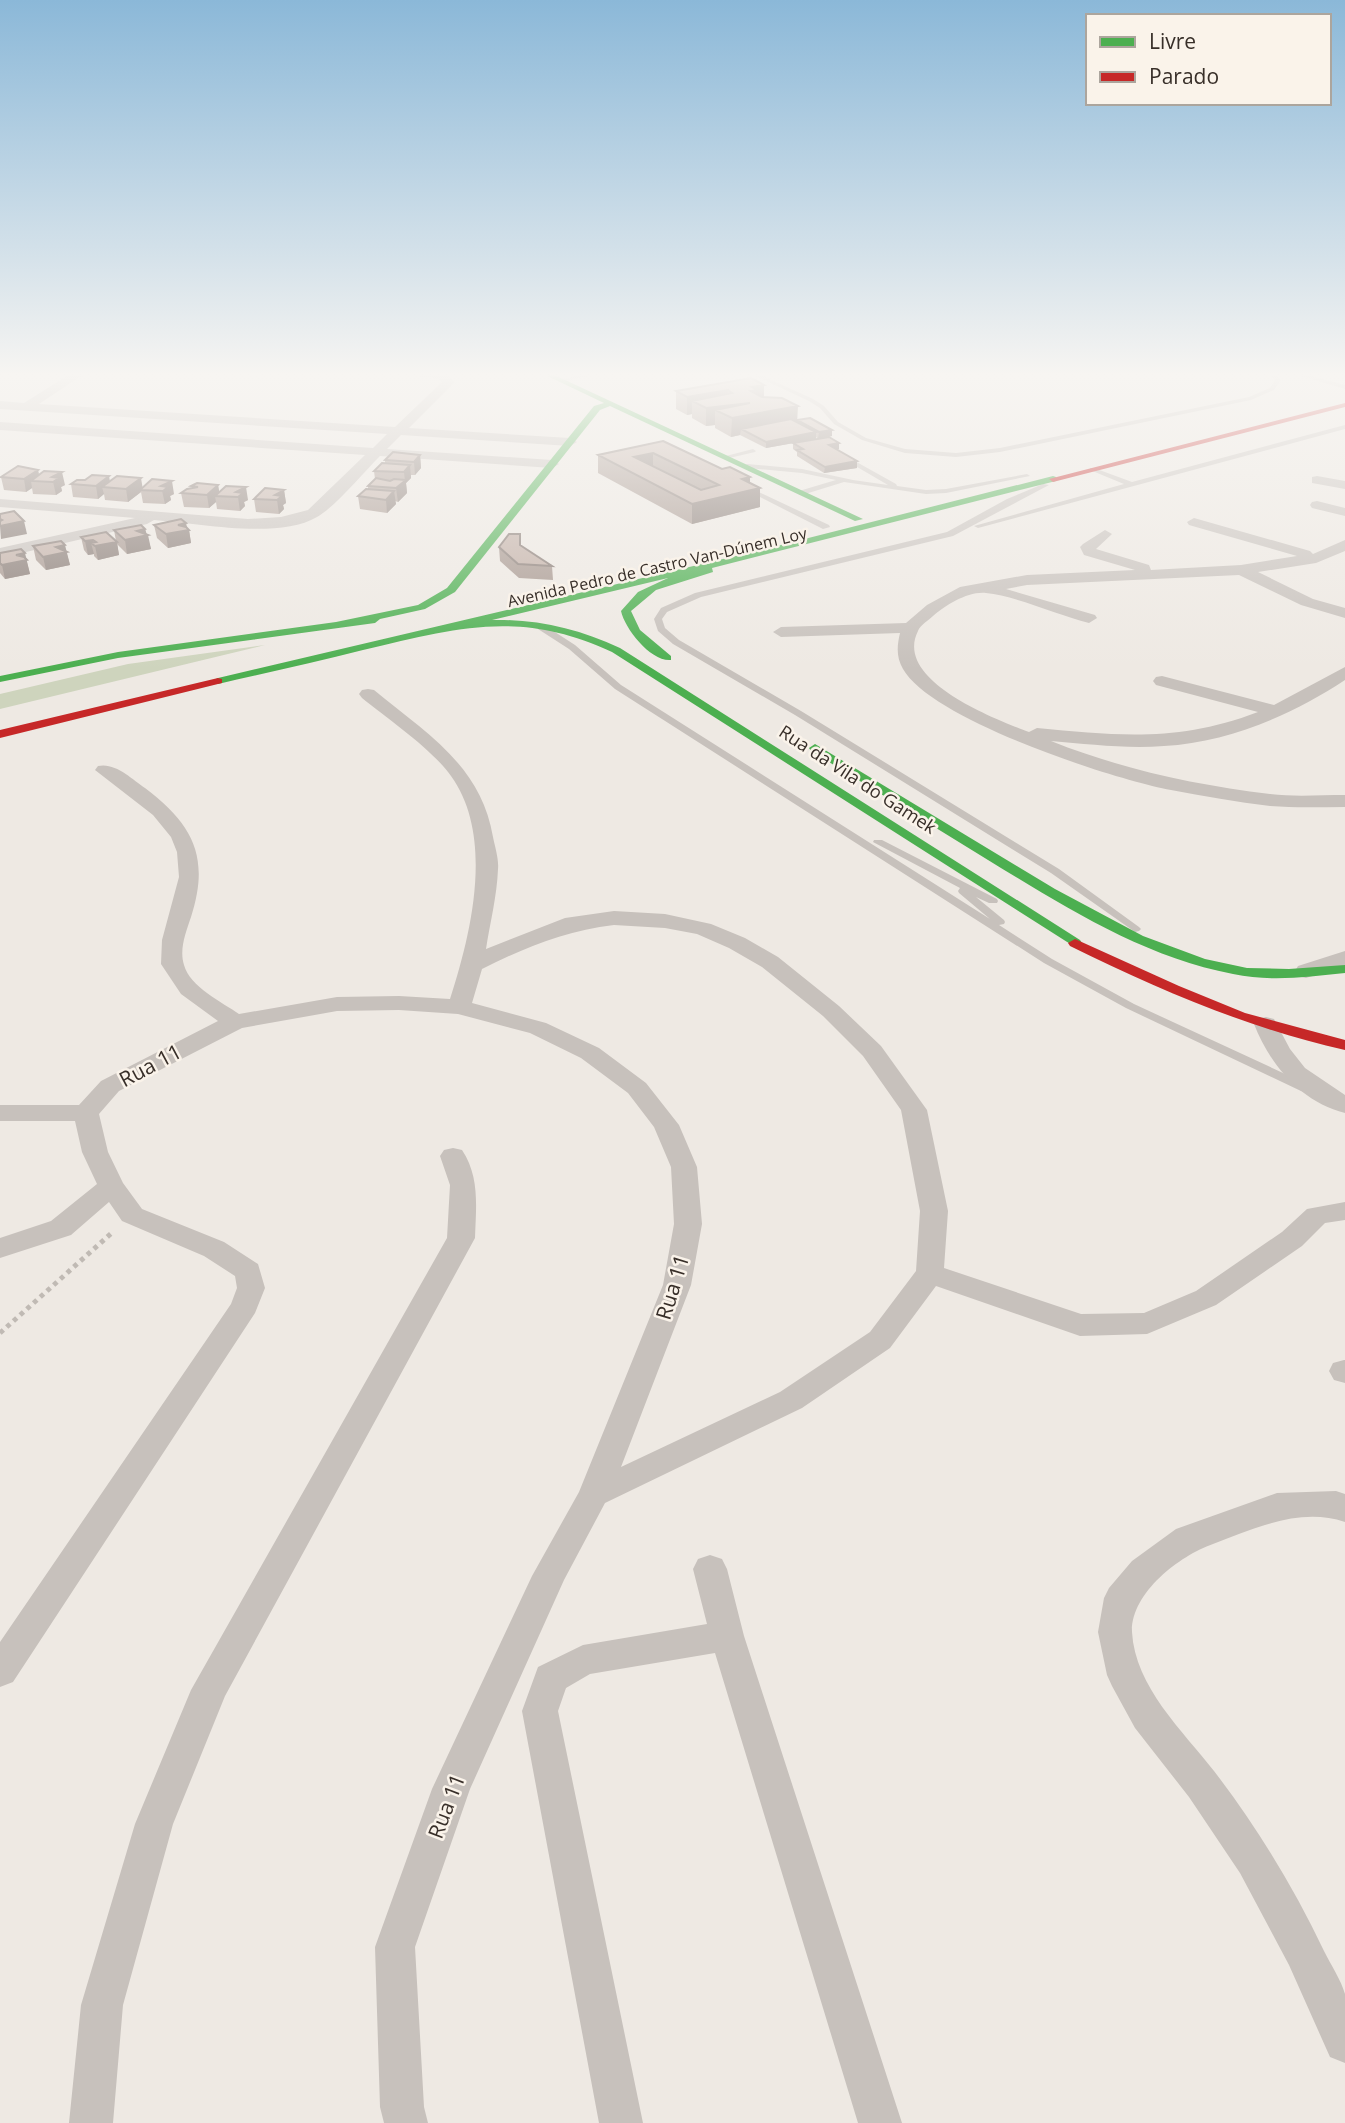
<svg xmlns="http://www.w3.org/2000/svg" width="1345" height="2123" font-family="'Open Sans',sans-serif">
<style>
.green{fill:#ced4bd}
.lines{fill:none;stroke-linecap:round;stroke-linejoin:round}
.path{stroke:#c0bab4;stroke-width:5;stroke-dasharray:4.5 4.5;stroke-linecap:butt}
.lane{fill:#c7c1bc;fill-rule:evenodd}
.street{fill:#c7c1bc;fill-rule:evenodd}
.fast{fill:#4caf50;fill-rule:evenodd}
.jam{fill:#c62828;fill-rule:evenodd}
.wall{fill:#a6968e}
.shaded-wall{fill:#877a74}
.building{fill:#c1aea5;stroke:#877a74;stroke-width:2;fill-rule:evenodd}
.labels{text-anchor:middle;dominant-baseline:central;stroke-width:5;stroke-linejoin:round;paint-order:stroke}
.far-street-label{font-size:16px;fill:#382f29;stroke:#faf3ea}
.street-label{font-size:18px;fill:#382f29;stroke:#faf3ea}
.near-street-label{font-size:21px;fill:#382f29;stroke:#faf3ea}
</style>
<rect width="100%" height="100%" fill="#eee9e3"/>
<!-- green -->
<path class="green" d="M 265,645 L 0,709 L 0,694 L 128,664 Z"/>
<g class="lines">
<!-- path -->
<path class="path" d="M 0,1333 L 114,1231"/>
<!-- lane -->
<path class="lane" d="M 596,372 L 606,372 L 560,382 L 557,380 Z
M 747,372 L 754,372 L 813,399 L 824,406 L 838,422 L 866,438 L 905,449 L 956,453 L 1000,448 L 1249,397 L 1270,388 L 1275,380 L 1268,372 L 1274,372 L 1281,380 L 1274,390 L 1251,400 L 1000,452 L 956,457 L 905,453 L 862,440 L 834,424 L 820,408 L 809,401 Z
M 1288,372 L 1296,372 L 1345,385 L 1345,389 Z
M 1345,425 L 1345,429 L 978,528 L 974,526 L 1124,484 L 1090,470 L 1090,468 L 1094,468 L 1132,482 Z
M 753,449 L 756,451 L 755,452 L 725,459 L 722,457 Z
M 840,455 L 844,455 L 896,484 L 897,486 L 926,490 L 946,489 L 1027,474 L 1030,476 L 946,493 L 926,494 L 844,482 L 802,495 L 799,495 L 799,491 L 836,480 L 802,473 L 747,468 L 744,466 L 747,464 L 802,469 L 853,480 L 888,485 L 840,457 Z
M 1043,484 L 1049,485 L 953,536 L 701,597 L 667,612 L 662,619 L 665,628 L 679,640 L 801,711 L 1059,869 L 1139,927 L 1141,929 L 1139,931 L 1135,932 L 1051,873 L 795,715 L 673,644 L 658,631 L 654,619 L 661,608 L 695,593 L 947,532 L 1007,499 Z
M 748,487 L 829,525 L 830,527 L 823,529 L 746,490 L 744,489 Z
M 538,625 L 544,625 L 575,645 L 621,685 L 990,919 L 959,893 L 958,891 L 960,888 L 873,842 L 874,840 L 882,840 L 997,899 L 998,901 L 997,903 L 989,903 L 976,897 L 1004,920 L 1005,922 L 1004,924 L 999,925 L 1052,959 L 1134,1004 L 1309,1085 L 1311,1088 L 1305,1092 L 1301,1091 L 1126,1008 L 1044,963 L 615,689 L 569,649 L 538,629 Z"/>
<!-- street -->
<path class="street" d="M 73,372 L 87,372 L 39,404 L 395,427 L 442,382 C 433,373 416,380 407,372 L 443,372 L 455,382 L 409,428 L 570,438 L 577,442 L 570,446 L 401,435 L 387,449 L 552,460 L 559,464 L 552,468 L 380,456 C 363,473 336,506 317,517 C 278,540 198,523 154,520 L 147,524 L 0,558 L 0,548 L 135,518 L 0,507 L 0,499 L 248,519 L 281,517 L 308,510 L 365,455 L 0,430 L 0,422 L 373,448 L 387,434 L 0,409 L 0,401 L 24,403 Z
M 1317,476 L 1345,481 L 1345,489 L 1312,483 L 1312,477 Z
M 1317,501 L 1345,508 L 1345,516 L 1312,508 L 1310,505 L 1312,502 Z
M 1194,518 L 1310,551 L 1313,554 L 1345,540 L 1345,551 L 1316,563 L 1258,572 L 1313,599 L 1345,608 L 1345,618 L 1301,605 L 1239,575 L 1027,585 L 1006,589 L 1095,615 L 1097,618 L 1089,623 C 1058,615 1016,596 986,593 C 968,591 946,605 933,616 C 929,620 920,625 918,631 C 893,680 995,719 1029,732 L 1037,728 C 1120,736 1179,742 1258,712 L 1156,685 L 1153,681 L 1156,677 L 1162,676 L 1274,705 L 1345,667 L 1345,680 C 1292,715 1229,742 1164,746 C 1126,749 1088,744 1051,741 C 1121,769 1195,785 1270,794 C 1294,797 1320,795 1345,795 L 1345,807 C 1320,807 1295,808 1270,806 C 1237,802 1203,796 1171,790 C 1112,779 932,720 903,669 C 896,657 897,646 900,633 L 781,637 L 773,632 L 781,627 L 906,623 L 927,605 L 960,587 L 1027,575 L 1135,570 L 1084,555 L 1080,547 L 1083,544 L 1105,530 L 1112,534 L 1096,549 L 1149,565 L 1151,570 L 1241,565 L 1297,556 L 1189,525 L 1187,522 Z
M 368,689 L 374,690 C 426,733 481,765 493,837 C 495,847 499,859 498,869 C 497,896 490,923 486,949 L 565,918 L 614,911 L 665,914 L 711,924 L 745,938 L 778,957 L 839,1006 L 881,1046 L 927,1110 L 948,1211 L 944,1268 L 1081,1314 L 1144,1313 L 1196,1291 L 1282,1232 L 1307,1209 L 1345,1202 L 1345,1220 L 1325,1223 L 1302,1246 L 1216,1305 L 1147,1334 L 1080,1336 L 936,1286 L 890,1348 L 802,1408 L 605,1503 L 564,1580 L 470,1789 L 415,1947 L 424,2107 L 428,2123 L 384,2123 L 380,2107 L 375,1947 L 432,1789 L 532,1576 L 579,1492 L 663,1285 L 674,1224 L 671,1167 L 654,1127 L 628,1093 L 581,1058 L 530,1033 L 458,1014 L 399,1010 L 337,1011 L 242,1028 L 119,1091 L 99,1114 L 108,1152 L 123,1183 L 142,1209 L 224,1242 L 258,1264 L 265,1288 L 255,1313 L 13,1682 L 0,1687 L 0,1642 L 231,1304 L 237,1288 L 235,1276 L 204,1256 L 122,1221 L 109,1202 L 71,1235 L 0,1258 L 0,1238 L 51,1221 L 97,1184 L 82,1152 L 75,1121 L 0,1121 L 0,1105 L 79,1105 L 101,1081 L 218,1021 L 181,994 L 161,964 L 162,940 L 179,877 L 177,852 L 171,837 L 153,815 L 95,770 L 98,766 C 115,762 132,779 145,788 C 194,825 210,858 191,917 C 186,932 179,949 184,965 C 190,987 222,1002 239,1014 L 337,997 L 399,996 L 450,999 C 471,934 495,837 451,776 C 432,749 388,719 362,698 L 359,694 L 362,690 ZM 614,925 L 665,928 L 697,934 L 729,948 L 762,967 L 823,1016 L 863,1056 L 901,1110 L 920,1211 L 916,1271 L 870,1332 L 780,1392 L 621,1467 L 691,1285 L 702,1224 L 697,1167 L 679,1125 L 646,1083 L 599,1048 L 546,1023 L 472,1003 L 482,969 C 526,947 565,931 614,925 Z
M 1345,951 L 1345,965 L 1306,978 L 1298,976 L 1295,971 L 1298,966 Z
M 1266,1017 L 1274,1019 L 1290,1049 L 1305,1068 L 1345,1095 L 1345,1113 C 1301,1102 1270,1065 1254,1024 L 1258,1019 Z
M 453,1148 L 462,1150 C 480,1177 476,1207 475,1238 L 225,1696 L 173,1824 L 123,2005 L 113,2123 L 69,2123 L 81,2005 L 135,1824 L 191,1690 L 447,1238 L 450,1185 L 440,1156 L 444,1150 Z
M 1344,1360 L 1345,1360 L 1345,1383 L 1334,1380 L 1329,1371 L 1333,1363 Z
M 1336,1491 L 1345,1494 L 1345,1522 C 1300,1507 1255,1528 1213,1544 C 1179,1556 1131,1593 1132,1632 C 1135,1687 1183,1731 1214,1771 C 1257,1827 1294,1888 1324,1951 C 1331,1965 1341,1980 1345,1994 C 1345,2012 1345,2044 1345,2063 L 1330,2057 L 1289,1965 L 1240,1873 L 1189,1797 L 1135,1728 L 1112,1686 L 1107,1675 L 1098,1632 L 1104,1598 L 1109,1588 L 1132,1561 L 1176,1529 L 1277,1493 Z
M 710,1555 L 722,1559 L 727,1569 L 744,1636 L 902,2123 L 858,2123 L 715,1653 L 590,1674 L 566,1688 L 558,1711 L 643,2123 L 599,2123 L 522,1711 L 538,1667 L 583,1645 L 707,1624 L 693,1569 L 698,1559 Z"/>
<!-- fast -->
<path class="fast" d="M 539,372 L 548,372 L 863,519 L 855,521 L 610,406 L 600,410 L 455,592 L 425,609 L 380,619 L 375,623 L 118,658 L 0,682 L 0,676 L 118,652 L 336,622 L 418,605 L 447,588 L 594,406 L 604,403 Z
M 1053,476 L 1056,477 L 1056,481 L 712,568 L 713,572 L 656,590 L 631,611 L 640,630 L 671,656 L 671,660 C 651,662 625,629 621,611 L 638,592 L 668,578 L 492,620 C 537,619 579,629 620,648 L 1080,940 L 1082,943 L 1075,947 L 612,652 C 519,609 457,628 363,650 C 315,662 266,673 218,684 L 212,681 L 218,678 L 757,551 Z
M 815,744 L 1055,889 L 1143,936 L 1205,959 L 1247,968 L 1289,969 L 1345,965 L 1345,973 C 1308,977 1270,982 1233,974 C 1143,957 1065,907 988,860 C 929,824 870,787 811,751 L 809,748 Z"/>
<!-- jam -->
<path class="jam" d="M 1345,403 L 1345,407 L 1053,482 L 1049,479 Z
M 218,678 L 222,679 L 222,683 L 0,738 L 0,730 Z
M 1075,939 L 1179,986 L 1245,1013 L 1345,1040 L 1345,1050 C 1248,1028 1159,990 1070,946 L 1068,943 Z"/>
</g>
<!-- wall -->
<path class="wall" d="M 764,385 L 764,397 L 798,420 L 832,436 L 818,439 L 816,437 L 816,439 L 766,448 L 740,435 L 731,437 L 715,428 L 715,425 L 706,426 L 692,418 L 692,414 L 687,415 L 676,409 L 676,391 Z
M 663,441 L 722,469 L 750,477 L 750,483 L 760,507 L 692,524 L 598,473 L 598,455 Z
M 793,443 L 839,443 L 839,449 L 837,450 L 857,468 L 824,473 L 797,456 L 797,452 L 793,449 Z
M 420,455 L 421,468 L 415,475 L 411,475 L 411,478 L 406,483 L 407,493 L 398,502 L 395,501 L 396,504 L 387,513 L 360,509 L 358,496 L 368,489 L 368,486 L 375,479 L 374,471 L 385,463 L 385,460 Z
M 38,470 L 39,475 L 65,485 L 61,487 L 62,491 L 56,495 L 33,494 L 32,488 L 26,492 L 4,490 L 1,477 Z
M 110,481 L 142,488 L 174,494 L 170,496 L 171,500 L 165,504 L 143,503 L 141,492 L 128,502 L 105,500 L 104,494 L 98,499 L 73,497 L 71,484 Z
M 218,485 L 219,492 L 248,500 L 244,502 L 245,506 L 240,511 L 217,509 L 216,502 L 209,508 L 184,507 L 181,493 L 192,488 L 191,486 Z
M 284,490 L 286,503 L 283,505 L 284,509 L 279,514 L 256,512 L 254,499 Z
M 186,523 L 187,528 L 189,530 L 191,543 L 168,548 L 157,538 L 154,525 Z
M 145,529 L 151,549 L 127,554 L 117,544 L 119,555 L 98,560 L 94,556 L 94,554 L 88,555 L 84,550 L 81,537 L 116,541 L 114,530 Z
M 520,534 L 521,546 L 552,566 L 553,580 L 519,578 L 500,561 L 499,547 Z
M 33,546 L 66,551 L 70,565 L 46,570 L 36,560 Z
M 0,553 L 26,559 L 30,574 L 5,579 L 0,573 Z"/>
<!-- shaded-wall -->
<path class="shaded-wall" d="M 764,385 L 764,402 L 751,409 L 752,387 Z
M 728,390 L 727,406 L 750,403 L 798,406 L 797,424 L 741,429 L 740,435 L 731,437 L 732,418 L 715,410 L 715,425 L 706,426 L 706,408 L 692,401 L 692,414 L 687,415 L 687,397 Z
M 832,430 L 832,436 L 818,439 L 819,432 Z
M 816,432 L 816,439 L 766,448 L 766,442 Z
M 839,443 L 839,449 L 829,451 L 829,445 Z
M 653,453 L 653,472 L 634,457 Z
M 420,455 L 421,468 L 415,475 L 414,462 Z
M 857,461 L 857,468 L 824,473 L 825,467 Z
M 410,465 L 411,478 L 406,483 L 407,493 L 398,502 L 396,488 L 405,481 L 404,472 Z
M 38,470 L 40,481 L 31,481 L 32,488 L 26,492 L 24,479 Z
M 62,472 L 65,485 L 61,487 L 62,491 L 56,495 L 52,477 Z
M 109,476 L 111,487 L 102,487 L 104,494 L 98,499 L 96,486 Z
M 750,477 L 750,490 L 760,488 L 760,507 L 692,524 L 692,504 L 742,479 Z
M 141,478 L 143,490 L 140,490 L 141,492 L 128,502 L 126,489 Z
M 172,481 L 174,494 L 170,496 L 171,500 L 165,504 L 161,486 Z
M 218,485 L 220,496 L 215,496 L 216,502 L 209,508 L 207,495 Z
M 246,487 L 248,500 L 244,502 L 245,506 L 240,511 L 238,497 L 236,492 Z
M 284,490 L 286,503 L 283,505 L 284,509 L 279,514 L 277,500 L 275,495 Z
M 394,491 L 396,504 L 387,513 L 386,500 Z
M 24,521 L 27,534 L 1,539 L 0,526 Z
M 186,523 L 187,530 L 189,530 L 191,543 L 168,548 L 166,534 L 178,525 Z
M 145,529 L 147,535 L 148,535 L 151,549 L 127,554 L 125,540 L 137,531 Z
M 93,540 L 94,545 L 91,543 L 94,554 L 88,555 L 85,541 Z
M 117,542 L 119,555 L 98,560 L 95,546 Z
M 65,545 L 70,565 L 46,570 L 43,557 L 56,547 Z
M 25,553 L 30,574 L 5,579 L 2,565 L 16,555 Z"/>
<!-- building -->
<path class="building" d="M 751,378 L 764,385 L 752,387 L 758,390 L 751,391 L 762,397 L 782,398 L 798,406 L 732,418 L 715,410 L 750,403 L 706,408 L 692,401 L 732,393 L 728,390 L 687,397 L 676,391 Z
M 810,418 L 832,430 L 819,432 L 797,420 Z
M 791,419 L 816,432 L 766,442 L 741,429 Z
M 829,437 L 839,443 L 829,445 L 857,461 L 825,467 L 797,450 L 803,449 L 793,443 Z
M 663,441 L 722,469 L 730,467 L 750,477 L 742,479 L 760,488 L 692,504 L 598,455 ZM 653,453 L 719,485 L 701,490 L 634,457 Z
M 393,452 L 420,455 L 414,462 L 385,460 Z
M 382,463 L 410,465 L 404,472 L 374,471 Z
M 18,466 L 38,470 L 24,479 L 1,477 Z
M 44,471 L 62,472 L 52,477 L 59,478 L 53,482 L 31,481 Z
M 92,475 L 109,476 L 96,486 L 71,484 L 77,480 L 85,480 Z
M 117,476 L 141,478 L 126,489 L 102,487 Z
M 376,478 L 390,481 L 394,479 L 406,480 L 396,488 L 368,486 Z
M 152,479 L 172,481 L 161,486 L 168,487 L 163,491 L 140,490 Z
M 197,483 L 218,485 L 207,495 L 181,493 L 187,489 L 198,487 L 191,486 Z
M 226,486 L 246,487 L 236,492 L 243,493 L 238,497 L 215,496 Z
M 265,488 L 284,490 L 275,495 L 282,496 L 277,500 L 254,499 Z
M 366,489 L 394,491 L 386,500 L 358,496 Z
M 14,511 L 24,521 L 0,526 L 0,521 L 2,520 L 0,519 L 0,514 Z
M 181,519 L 186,523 L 178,525 L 186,527 L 189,530 L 166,534 L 154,525 Z
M 141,525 L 145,529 L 137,531 L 148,535 L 125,540 L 114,530 Z
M 106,532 L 117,542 L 95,546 L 91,543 L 96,542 L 93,540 L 85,541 L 81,537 Z
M 509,534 L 520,534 L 520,545 L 552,566 L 518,564 L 499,547 Z
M 61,541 L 65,545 L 56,547 L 67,552 L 43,557 L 33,546 Z
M 21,549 L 25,553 L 16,555 L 24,557 L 27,560 L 2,565 L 0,563 L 0,553 Z"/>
<!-- sky -->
<linearGradient id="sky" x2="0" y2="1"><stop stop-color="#8bb8d8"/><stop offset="0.56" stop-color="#f7f5f2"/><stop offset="1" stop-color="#f7f5f2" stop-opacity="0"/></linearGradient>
<rect width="1345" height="669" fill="url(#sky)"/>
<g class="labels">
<!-- far-street labels -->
<g class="far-street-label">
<text transform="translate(657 567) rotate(-13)">Avenida Pedro de Castro Van-Dúnem Loy</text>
</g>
<!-- street labels -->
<g class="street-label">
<text transform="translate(858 779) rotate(33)">Rua da Vila do Gamek</text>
</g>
<!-- near-street labels -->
<g class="near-street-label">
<text transform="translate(150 1065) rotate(-28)">Rua 11</text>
<text transform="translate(672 1287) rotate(-73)">Rua 11</text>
<text transform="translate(446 1806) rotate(-69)">Rua 11</text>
</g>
</g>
<!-- legend -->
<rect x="1086" y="14" width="245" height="91" fill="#faf3ea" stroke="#aca59d" stroke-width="2"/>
<rect x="1100" y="37" width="35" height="10" fill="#4caf50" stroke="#aca59d" stroke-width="2"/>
<text x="1149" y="49" font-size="21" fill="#382f29">Livre</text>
<rect x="1100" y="72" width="35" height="10" fill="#c62828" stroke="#aca59d" stroke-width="2"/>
<text x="1149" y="84" font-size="21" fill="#382f29">Parado</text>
</svg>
